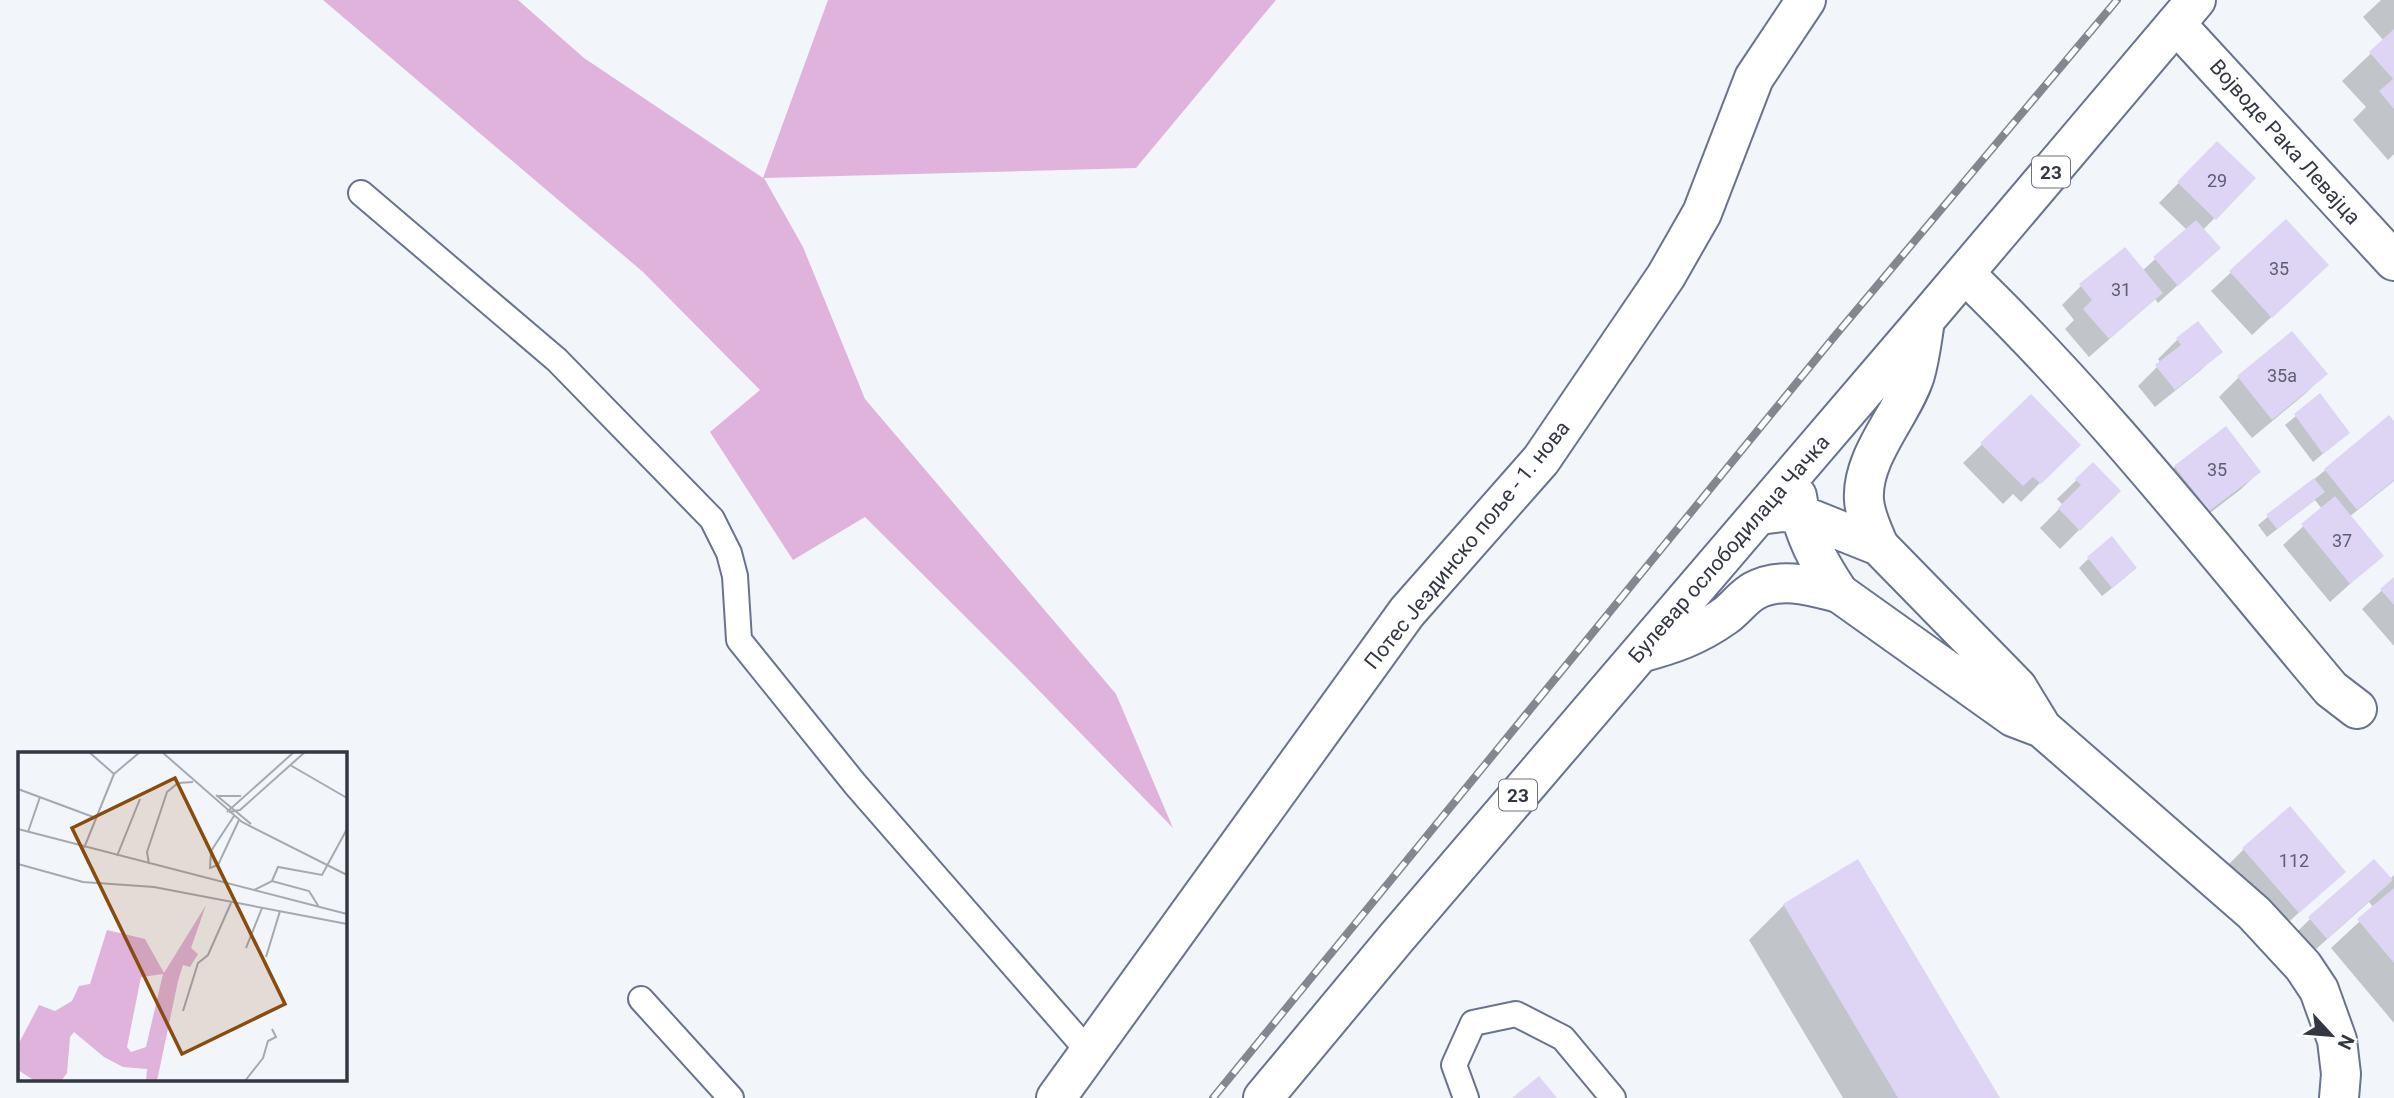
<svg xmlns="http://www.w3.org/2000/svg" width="2394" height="1098" font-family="Roboto,sans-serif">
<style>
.green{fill:#dfb3dc}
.shadow{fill:#0003}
.building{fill:#ddd5f3}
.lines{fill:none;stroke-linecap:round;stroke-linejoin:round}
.service-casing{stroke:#69738d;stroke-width:28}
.minor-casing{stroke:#69738d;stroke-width:42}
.tertiary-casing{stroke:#69738d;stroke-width:42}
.primary-casing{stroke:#69738d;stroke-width:42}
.service{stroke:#fff;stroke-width:24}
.minor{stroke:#fff;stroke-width:38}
.tertiary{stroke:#fff;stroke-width:38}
.primary{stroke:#fff;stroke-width:38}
.rail-casing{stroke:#838790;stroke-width:8}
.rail{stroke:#fff;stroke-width:5;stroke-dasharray:16;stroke-linecap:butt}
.labels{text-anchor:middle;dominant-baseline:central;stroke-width:6;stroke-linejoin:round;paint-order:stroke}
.number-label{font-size:18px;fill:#5e5e6f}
.shield{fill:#fff;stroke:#70737b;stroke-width:2}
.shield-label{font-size:19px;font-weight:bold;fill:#333743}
.street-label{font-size:21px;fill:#333743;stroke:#fff}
.inset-road{fill:none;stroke:#a6a9b1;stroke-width:2}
.view{fill:#894c0c;fill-opacity:0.15;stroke:#894c0c;stroke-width:3.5}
.inset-edge{fill:none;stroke:#333743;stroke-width:3.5}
</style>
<rect width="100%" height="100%" fill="#f2f5fa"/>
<!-- green -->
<path class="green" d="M 323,0 L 518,0 L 584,58 L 763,178 L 828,0 L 1276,0 L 1136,168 L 764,178 L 803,247 L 865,399 L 1116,694 L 1173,828 L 1017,668 L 865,517 L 793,560 L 710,432 L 760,390 L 643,272 Z"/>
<!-- shadow -->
<path class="shadow" d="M 2381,0 L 2394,0 L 2394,154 L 2388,160 L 2353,120 L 2366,107 L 2342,81 L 2384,41 L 2363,17 Z
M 2217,144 L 2253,178 L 2203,230 L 2219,248 L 2158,303 L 2155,299 L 2089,357 L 2065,329 L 2074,320 L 2062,305 L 2081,286 L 2142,271 L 2187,230 L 2159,203 Z
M 2286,221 L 2307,284 L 2252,335 L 2211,291 Z
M 2292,333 L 2325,374 L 2306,393 L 2252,438 L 2219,397 L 2238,378 Z
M 2177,340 L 2220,351 L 2201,370 L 2155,407 L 2138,386 L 2161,363 L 2158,359 Z
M 2031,396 L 2078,445 L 2021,502 L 2013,494 L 2003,504 L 1963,463 Z
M 2320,396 L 2348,433 L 2313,462 L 2285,425 Z
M 2389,418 L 2394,424 L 2394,481 L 2349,517 L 2381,556 L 2330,602 L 2283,545 L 2322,509 L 2315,500 L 2267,537 L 2258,525 Z
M 2225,429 L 2259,472 L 2240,490 L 2189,529 L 2156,486 L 2175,467 Z
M 2092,465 L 2118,491 L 2060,549 L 2040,528 L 2063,505 L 2057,499 Z
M 2088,559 L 2126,577 L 2102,596 L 2079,568 Z
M 2394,579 L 2394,646 L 2362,609 Z
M 2244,849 L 2344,871 L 2279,931 L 2225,868 Z
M 2394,875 L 2394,1023 L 2331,948 L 2374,908 L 2369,902 L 2307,957 L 2291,938 L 2310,919 L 2390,879 Z
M 1784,905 L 1998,1098 L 1843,1098 L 1749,940 Z"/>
<!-- building -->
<path class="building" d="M 2394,29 L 2394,109 L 2379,91 L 2393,79 L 2369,52 Z
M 2217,141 L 2256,178 L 2216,220 L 2177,182 Z
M 2286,219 L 2329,265 L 2272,318 L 2229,271 Z
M 2196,220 L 2221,248 L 2178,286 L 2153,257 Z
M 2125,247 L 2163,293 L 2109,339 L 2083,309 L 2092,300 L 2079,284 Z
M 2198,321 L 2223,352 L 2175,390 L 2155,365 L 2181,345 L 2176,338 Z
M 2292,331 L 2328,374 L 2272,420 L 2237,376 Z
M 2320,393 L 2350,433 L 2323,454 L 2294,414 Z
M 2031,394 L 2081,445 L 2041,484 L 2033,477 L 2023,486 L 1980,443 Z
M 2389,415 L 2394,421 L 2394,480 L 2357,510 L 2324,469 Z
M 2226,426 L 2261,472 L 2209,511 L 2174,466 Z
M 2093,462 L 2121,491 L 2080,531 L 2058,508 L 2081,485 L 2075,479 Z
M 2314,478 L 2325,492 L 2277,529 L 2266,515 Z
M 2335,496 L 2384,556 L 2350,584 L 2301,524 Z
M 2112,536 L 2137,568 L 2112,588 L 2087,557 Z
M 2394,577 L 2394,605 L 2380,589 Z
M 2290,806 L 2346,872 L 2299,913 L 2242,848 Z
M 1858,859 L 2000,1098 L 1898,1098 L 1783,904 Z
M 2374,859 L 2393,880 L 2327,939 L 2308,917 Z
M 2394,888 L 2394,963 L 2357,919 Z
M 1539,1076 L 1557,1098 L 1512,1098 Z"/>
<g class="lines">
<!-- service casing -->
<g class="service-casing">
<path id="service" d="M 361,193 L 557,360 L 712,519 L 729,553 L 735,576 L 739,640 L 855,784 L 1089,1052
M 641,999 L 731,1098
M 1466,1098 L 1454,1065 L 1473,1023 L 1516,1014 L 1563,1038 L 1613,1098"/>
</g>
<!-- minor casing -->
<g class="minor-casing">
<path id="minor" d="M 2176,24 L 2394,261
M 1965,274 C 2098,402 2212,548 2331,689 L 2357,709
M 1056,1098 L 1407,612 L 1541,460 L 1666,276 L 1702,213 L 1754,78 L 1806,0"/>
</g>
<!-- tertiary casing -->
<g class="tertiary-casing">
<path id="tertiary" d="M 1797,496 C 1802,533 1819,563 1839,593 L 2013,717 L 2042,728
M 1759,515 L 1782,512 L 1799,514 L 1879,546 L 2017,687 L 2042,728 L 2254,913 L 2303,966 L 2319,990 L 2337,1040 L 2341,1074 L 2339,1098"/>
</g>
<!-- primary casing -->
<g class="primary-casing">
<path id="primary" d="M 1879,546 C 1873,531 1865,516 1864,500 C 1861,456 1903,414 1915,375 C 1920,358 1922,339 1925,321
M 1640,653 C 1673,644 1697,636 1725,616 C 1735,609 1743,597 1754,591 C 1781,576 1812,586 1839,593
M 1263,1098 L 1397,937 L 1925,320 L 2196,0"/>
</g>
<!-- service -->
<use href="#service" class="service"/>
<!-- minor -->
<use href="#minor" class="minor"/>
<!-- tertiary -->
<use href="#tertiary" class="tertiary"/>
<!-- primary -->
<use href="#primary" class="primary"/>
<!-- rail casing -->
<g class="rail-casing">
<path id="rail" d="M 1213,1098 L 1834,337 L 2117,0"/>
</g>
<!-- rail -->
<use href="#rail" class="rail"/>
</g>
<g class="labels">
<!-- number labels -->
<g class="number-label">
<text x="2217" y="180">29</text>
<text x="2279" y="268">35</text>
<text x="2121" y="289">31</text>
<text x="2282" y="375">35a</text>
<text x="2217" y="469">35</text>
<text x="2342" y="540">37</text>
<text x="2294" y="860">112</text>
</g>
<!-- shield labels -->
<g class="shield">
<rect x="2032" y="156.5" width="38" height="31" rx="5"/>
<rect x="1499" y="779.5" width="38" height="31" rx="5"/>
</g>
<g class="shield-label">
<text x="2051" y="172">23</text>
<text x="1518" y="795">23</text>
</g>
<!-- street labels -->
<g class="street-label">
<text transform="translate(2285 142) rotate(48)">Војводе Рака Левајца</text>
<text transform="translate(1467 545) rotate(-51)">Потес Јездинско поље - 1. нова</text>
<text transform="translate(1729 549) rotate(-49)">Булевар ослободилаца Чачка</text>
</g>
</g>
<!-- overview -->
<g transform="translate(18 752)">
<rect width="329" height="329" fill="#f2f5fa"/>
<path d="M 188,153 L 173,196 L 180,202 L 172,215 L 165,213 L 160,229 L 139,329 L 128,329 L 129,317 L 105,315 L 86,305 L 56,280 L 52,285 L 49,321 L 43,329 L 17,329 L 0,318 L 0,293 L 21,253 L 37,259 L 54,249 L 61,234 L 72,232 L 89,178 L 127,187 L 146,221 ZM 145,222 L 128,295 L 113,300 L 109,295 L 123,225 Z" fill="#dfb3dc" fill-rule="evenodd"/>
<path class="inset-road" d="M 71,0 L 96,22 L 122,0M 144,0 L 224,70 L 329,123M 272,13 L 329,46M 0,37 L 78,66M 198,43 L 233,72M 200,44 L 223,44M 209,60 L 276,0M 211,60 L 222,58 L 287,0M 216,64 L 193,99 L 192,116 L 200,113 L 221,68M 0,77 L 329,162M 10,80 L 22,45M 66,96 L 96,22M 99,104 L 122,47M 0,112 L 65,130 L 136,135 L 329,172M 131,112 L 129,100 L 149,40 L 160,31 L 175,30M 254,129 L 260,115 L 304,123 L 329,77M 236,138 L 254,129 L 291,139 L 301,155M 228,196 L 244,156M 248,205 L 262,159M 165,259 L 180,211 L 190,203 L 213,151M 227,329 L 245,306 L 250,289 L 258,285 L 254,277"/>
<path class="view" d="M 157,26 L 267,252 L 164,302 L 54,76 Z"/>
<rect width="329" height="329" class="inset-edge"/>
</g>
<!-- north arrow -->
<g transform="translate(2331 1035) rotate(116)" stroke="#ffffff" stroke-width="5" paint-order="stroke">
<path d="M0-5L12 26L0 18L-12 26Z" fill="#333743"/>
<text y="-10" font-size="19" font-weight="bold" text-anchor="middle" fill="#333743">N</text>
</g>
</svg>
